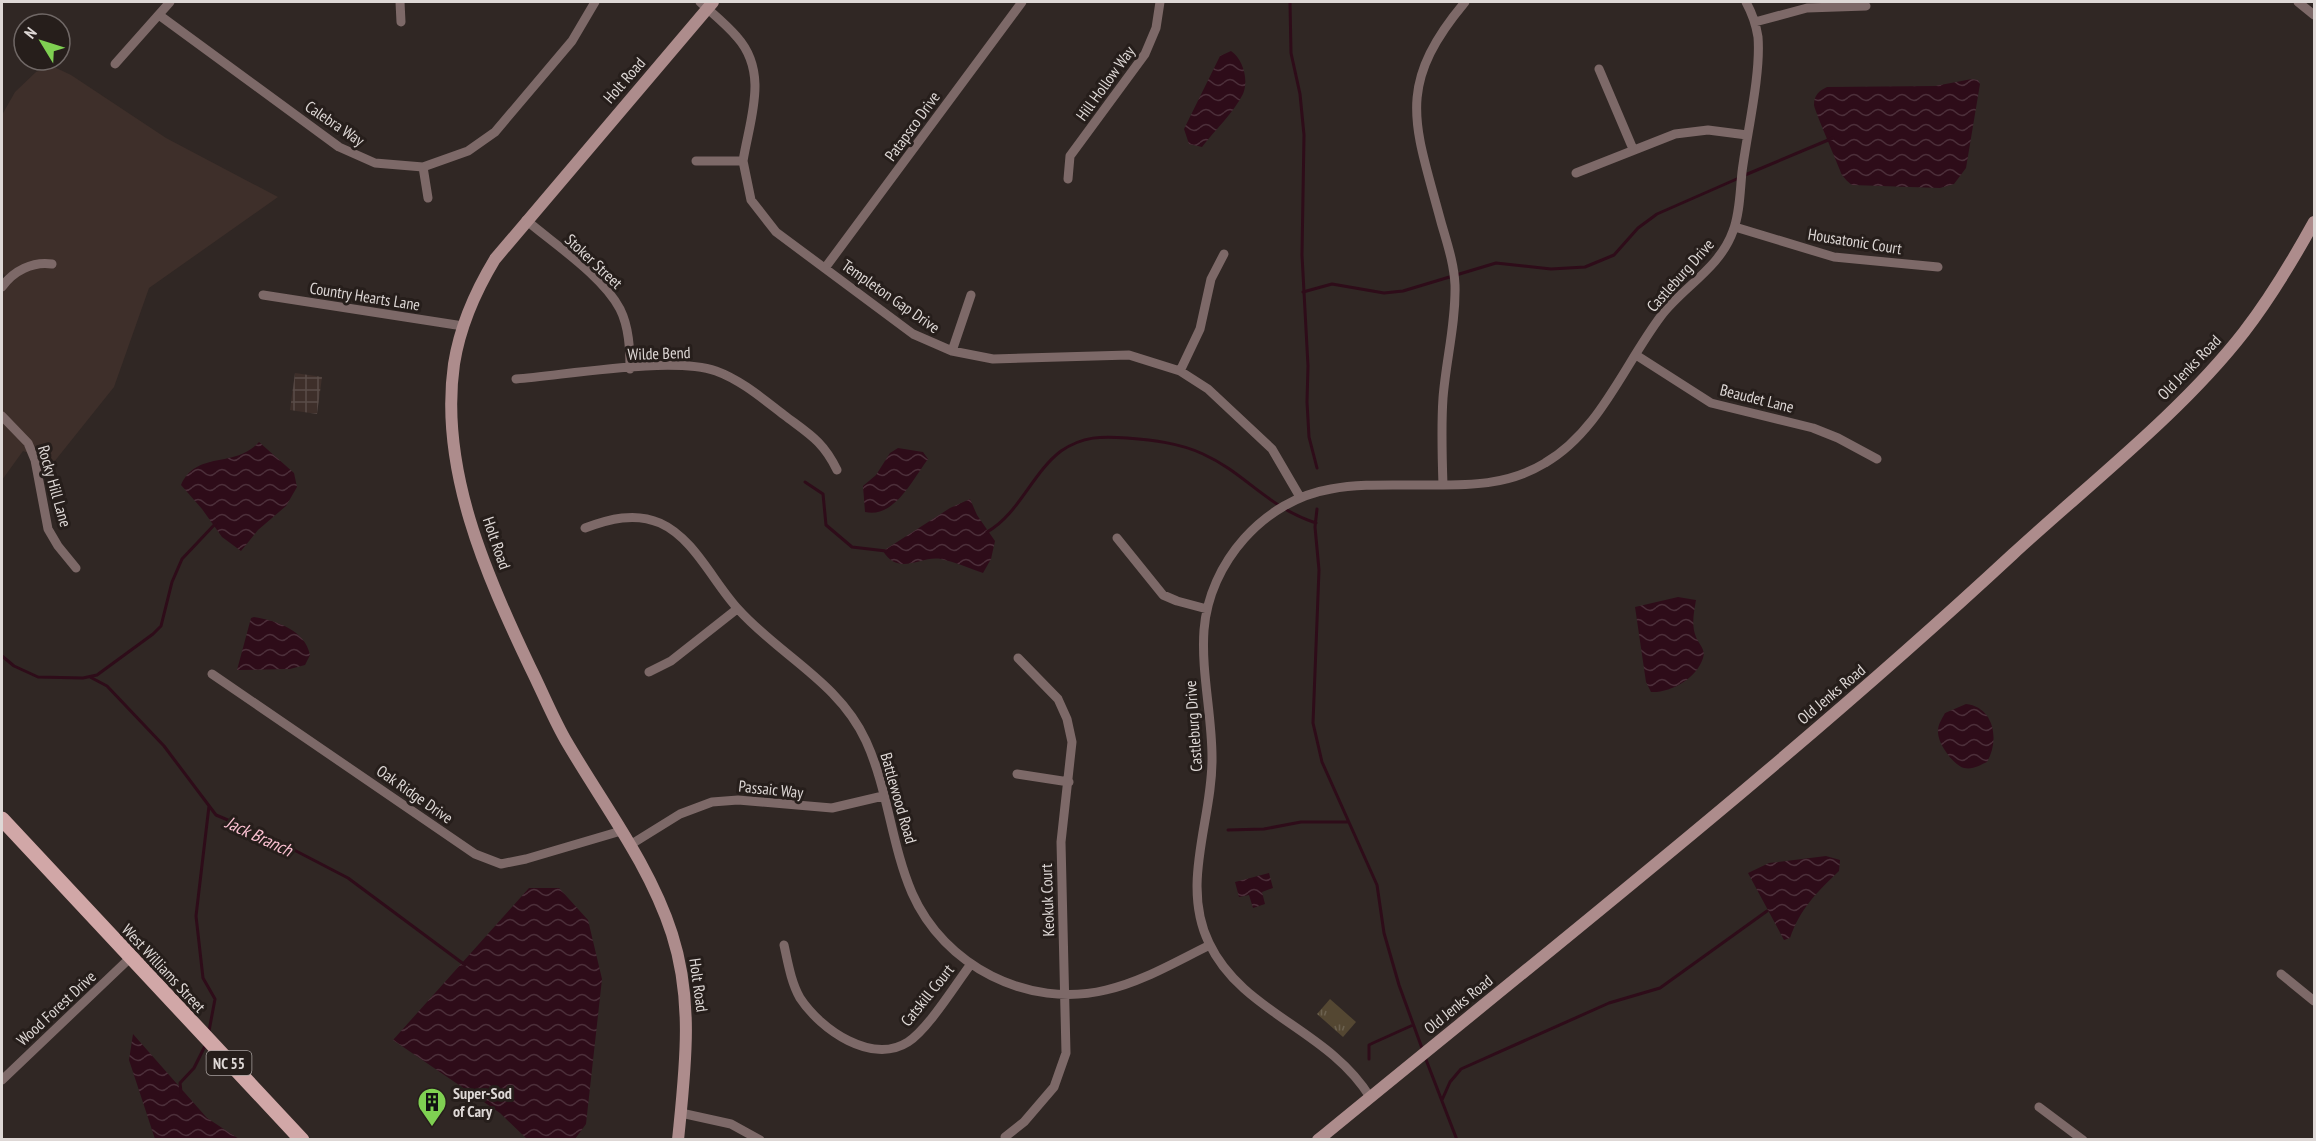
<svg xmlns="http://www.w3.org/2000/svg" width="2316" height="1141" font-family="'PT Sans Narrow',sans-serif">
<style>
.built{fill:#3e2f2a}
.industrial{fill:url(#industrial-grid)}
.park{fill:url(#park-tufts)}
.water{fill:url(#water-waves)}
.lines{fill:none;stroke-linecap:round;stroke-linejoin:round}
.stream{stroke:#2e0c19;stroke-width:3}
.street{stroke:#7d6968;stroke-width:9}
.secondary{stroke:#ad8c8c;stroke-width:12}
.primary{stroke:#d1a7a7;stroke-width:15}
.labels{text-anchor:middle;dominant-baseline:central;stroke-width:6;stroke-linejoin:round;paint-order:stroke}
.shield{fill:#261e1b;stroke:#a7a09e;stroke-width:1.5}
.shield-label{font-size:15px;font-weight:bold;fill:#ded8d6}
.street-label{font-size:16px;fill:#ded8d6;stroke:#261e1b}
.poi-label{font-size:16px;font-weight:bold;fill:#ded8d6;stroke:#261e1b;text-anchor:start}
.water-label{font-size:18px;font-style:italic;fill:#f9bfd0;stroke:#261e1b}
</style>
<defs>
<pattern id="industrial-grid" width="8" height="8" patternUnits="userSpaceOnUse" patternTransform="scale(1.5)"><rect width="8" height="8" fill="#3e2f2a"/><path d="M0 4h8M4 0v8" fill="none" stroke="#594c48"/></pattern>
<pattern id="park-tufts" width="24" height="20" patternUnits="userSpaceOnUse" patternTransform="scale(1.5)"><rect width="24" height="20" fill="#544732"/><path d="M3 7l-1-3M5 7V3M7 7l1-3M15 17l-1-3M17 17v-4M19 17l1-3" fill="none" stroke="#6c614f"/></pattern>
<pattern id="water-waves" width="16" height="10" patternUnits="userSpaceOnUse" patternTransform="scale(1.5)"><rect width="16" height="10" fill="#2e0c19"/><path d="M0 5q4-4 8 0t8 0" fill="none" stroke="#4c2f3a"/></pattern>
</defs>
<rect width="100%" height="100%" fill="#302724"/>
<!-- built -->
<path class="built" d="M 52,66 L 71,75 L 166,138 L 278,197 L 149,288 L 114,387 L 54,462 L 23,451 L 2,480 L 2,292 L 9,282 L 2,272 L 2,115 L 15,92 L 36,72 Z"/>
<!-- industrial -->
<path class="industrial" d="M 295,373 L 322,377 L 317,414 L 290,410 Z"/>
<!-- park -->
<path class="park" d="M 1330,999 L 1356,1022 L 1343,1037 L 1317,1014 Z"/>
<!-- water -->
<path class="water" d="M 1231,51 C 1243,59 1249,80 1243,94 C 1234,112 1215,130 1202,147 L 1189,144 L 1184,129 L 1220,56 Z
M 1972,79 L 1978,80 L 1980,84 L 1966,168 L 1954,184 L 1940,188 L 1852,185 C 1848,182 1845,179 1842,175 C 1839,167 1814,109 1814,105 C 1814,95 1819,91 1827,87 L 1935,86 Z
M 259,442 L 294,473 L 297,487 L 286,506 L 258,530 L 241,551 L 222,537 L 202,509 L 181,485 C 197,450 235,469 259,442 Z
M 898,448 L 923,452 L 928,459 C 913,479 894,519 865,512 L 863,486 L 876,475 L 890,453 Z
M 970,499 L 977,515 L 995,541 L 991,559 L 983,573 C 969,568 955,562 941,559 C 921,555 899,577 883,551 L 950,508 Z
M 1678,597 L 1696,600 C 1694,612 1691,625 1696,637 C 1699,645 1706,649 1703,658 C 1697,678 1671,693 1651,692 L 1646,682 L 1635,607 Z
M 254,617 C 277,621 305,630 310,655 L 305,665 L 290,669 L 237,670 L 251,618 Z
M 1966,704 C 1994,707 2000,740 1987,762 C 1980,765 1973,770 1964,768 C 1953,765 1937,743 1938,731 C 1938,724 1942,719 1945,713 Z
M 1826,856 L 1840,860 L 1839,871 C 1817,892 1800,909 1790,938 L 1784,940 L 1748,873 L 1769,863 Z
M 1269,873 L 1273,888 L 1262,892 L 1265,904 L 1253,908 L 1249,895 L 1239,897 L 1235,882 Z
M 529,888 L 559,888 L 588,920 L 602,979 L 586,1124 L 575,1139 L 527,1139 L 500,1113 L 393,1040 Z
M 133,1034 L 207,1118 L 239,1139 L 155,1139 L 129,1060 Z"/>
<g class="lines">
<!-- stream -->
<path class="stream" d="M 1290,2 L 1291,53 L 1300,94 L 1304,135 L 1302,255 L 1308,366 L 1307,402 L 1309,437 L 1317,468
M 1745,175 L 1833,138
M 1303,292 L 1332,284 L 1384,293 L 1403,291 L 1496,263 L 1551,269 L 1585,267 L 1614,255 L 1638,228 L 1657,214 L 1739,178
M 805,482 L 823,494 L 826,525 L 852,547 L 886,551
M 1317,509 L 1315,527 L 1319,570 L 1313,723 L 1322,762 L 1377,885 L 1384,933 L 1399,985 L 1423,1051
M 987,532 C 1019,514 1032,473 1061,451 C 1083,436 1102,436 1127,438 C 1152,440 1180,443 1203,454 C 1245,473 1267,507 1316,523
M 2,656 L 14,666 L 38,677 L 83,678 L 97,675 L 153,634 L 161,626 L 172,582 L 182,559 L 216,523
M 90,677 L 107,686 L 164,746 L 216,815 L 273,839 L 348,878 L 465,965
M 1228,830 L 1264,829 L 1301,822 L 1347,822
M 209,1031 L 215,999 L 203,978 L 196,916 L 209,806
M 1425,1057 L 1457,1140
M 1369,1059 L 1369,1045 L 1373,1043 L 1413,1025
M 181,1092 L 180,1083 L 194,1068 L 205,1046
M 1442,1100 L 1450,1082 L 1461,1069 L 1609,1003 L 1660,988 L 1767,911"/>
<!-- street -->
<path class="street" d="M 400,2 L 401,22
M 700,2 C 712,13 726,24 737,37 C 769,73 750,118 743,161 L 751,200 L 776,232 L 913,334 L 952,351 L 993,359 L 1129,355 L 1180,371 L 1208,389 L 1272,449 L 1300,497
M 2298,2 L 2314,15
M 159,15 L 339,147 L 375,163 L 423,167 L 468,151 L 495,132 L 572,41 L 595,2
M 1755,22 L 1807,8 L 1866,6
M 115,64 L 170,2
M 1599,69 L 1633,149
M 696,161 L 743,161
M 423,167 L 428,198
M 1576,173 L 1675,134 L 1708,130 L 1747,135
M 1068,179 L 1070,156 L 1145,54 L 1156,28 L 1160,2
M 526,220 C 554,244 603,276 620,309 C 629,327 630,349 630,369
M 1735,227 L 1834,257 L 1938,267
M 825,268 L 1022,2
M 2,287 C 13,271 33,261 52,264
M 263,295 L 463,326
M 952,351 L 971,295
M 1636,355 L 1711,403 L 1813,428 L 1838,438 L 1877,459
M 1180,371 L 1200,329 L 1211,279 L 1224,254
M 516,379 C 567,375 671,356 716,371 C 741,380 763,399 784,415 C 809,434 823,441 837,470
M 2,416 L 28,443 L 35,460 L 48,529 L 58,546 L 76,568
M 1443,485 C 1442,456 1441,427 1443,398 C 1446,360 1456,323 1455,285 C 1454,263 1447,243 1441,222 C 1415,124 1394,87 1465,2
M 585,528 C 609,519 635,512 660,523 C 694,538 713,582 738,609 C 779,655 839,682 866,741 C 888,789 891,844 912,893 C 944,966 1028,1009 1106,990 C 1142,982 1177,961 1210,945
M 1117,538 L 1163,595 L 1177,601 L 1207,609
M 649,672 L 671,661 L 737,609
M 212,674 L 475,854 L 501,864 L 526,859 L 621,831
M 1017,774 L 1069,782
M 630,845 L 680,814 L 712,802 L 738,800 L 832,808 L 883,796
M 784,945 C 788,963 791,982 800,998 C 821,1030 872,1065 908,1042 C 929,1028 955,985 971,964
M 2281,974 L 2314,1001
M 2,1080 L 130,958
M 1370,1097 C 1328,1029 1242,1013 1209,943 C 1180,883 1213,819 1212,757 C 1212,715 1201,672 1204,630 C 1209,563 1264,500 1331,489 C 1358,484 1386,485 1414,485 C 1460,485 1504,488 1545,463 C 1599,432 1624,365 1661,316 C 1683,287 1720,268 1733,231 C 1740,213 1740,191 1742,172 C 1747,133 1761,74 1758,37 C 1756,24 1752,13 1746,2
M 2039,1107 L 2083,1140
M 681,1113 L 731,1124 L 760,1140
M 1005,1137 L 1024,1122 L 1054,1087 L 1066,1053 L 1061,842 L 1072,742 L 1067,719 L 1058,699 L 1018,658"/>
<!-- secondary -->
<path class="secondary" d="M 678,1140 C 685,1070 694,1002 672,934 C 649,863 602,803 565,739 C 552,716 542,691 530,667 C 486,575 439,468 454,364 C 460,326 475,292 495,259 L 713,2
M 1318,1140 C 1552,948 1791,760 2013,554 C 2089,484 2182,412 2244,332 C 2271,297 2293,260 2314,222"/>
<!-- primary -->
<path class="primary" d="M 2,819 L 302,1140"/>
</g>
<!-- icons -->
<defs>
<g id="building-pin" transform="scale(1.5)"><path d="M0 17L-7.5 6A9.5 9.5 0 1 1 7.5 6Z" fill="#7fd052" stroke="#261e1b"/><path d="M-4-6H4V6H1V3H-1V6H-4ZM-2.5-4.3h1.7v1.8h-1.7ZM.8-4.3h1.7v1.8H.8ZM-2.5-1h1.7V.8h-1.7ZM.8-1h1.7V.8H.8Z" fill="#111"/></g>
</defs>
<g fill-rule="evenodd">
<use href="#building-pin" x="432" y="1102"/>
</g>
<g class="labels">
<!-- shield labels -->
<rect class="shield" x="206.5" y="1051" width="45" height="24" rx="4.5"/>
<g class="shield-label">
<text x="229" y="1063">NC 55</text>
</g>
<!-- street labels -->
<g class="street-label">
<text transform="translate(624 80) rotate(-49)">Holt Road</text>
<text transform="translate(1105 83) rotate(-54)">Hill Hollow Way</text>
<text transform="translate(335 123) rotate(34)">Calebra Way</text>
<text transform="translate(912 126) rotate(-54)">Patapsco Drive</text>
<text transform="translate(1855 241) rotate(9)">Housatonic Court</text>
<text transform="translate(594 261) rotate(43)">Stoker Street</text>
<text transform="translate(1680 275) rotate(-48)">Castleburg Drive</text>
<text transform="translate(365 296) rotate(9)">Country Hearts Lane</text>
<text transform="translate(891 296) rotate(35)">Templeton Gap Drive</text>
<text transform="translate(659 353) rotate(-2)">Wilde Bend</text>
<text transform="translate(2189 367) rotate(-46)">Old Jenks Road</text>
<text transform="translate(1757 398) rotate(14)">Beaudet Lane</text>
<text transform="translate(55 486) rotate(74)">Rocky Hill Lane</text>
<text transform="translate(497 543) rotate(71)">Holt Road</text>
<text transform="translate(1831 694) rotate(-40)">Old Jenks Road</text>
<text transform="translate(1193 726) rotate(-94)">Castleburg Drive</text>
<text transform="translate(771 789) rotate(6)">Passaic Way</text>
<text transform="translate(415 794) rotate(35)">Oak Ridge Drive</text>
<text transform="translate(899 798) rotate(74)">Battlewood Road</text>
<text transform="translate(1047 900) rotate(-92)">Keokuk Court</text>
<text transform="translate(164 968) rotate(47)">West Williams Street</text>
<text transform="translate(699 985) rotate(82)">Holt Road</text>
<text transform="translate(927 995) rotate(-51)">Catskill Court</text>
<text transform="translate(1458 1004) rotate(-39)">Old Jenks Road</text>
<text transform="translate(56 1008) rotate(-43)">Wood Forest Drive</text>
</g>
<!-- poi labels -->
<g class="poi-label">
<text x="453" y="1093">Super-Sod<tspan x="453" dy="18">of Cary</tspan></text>
</g>
<!-- water labels -->
<g class="water-label">
<text transform="translate(259 836) rotate(25)">Jack Branch</text>
</g>
</g>
<!-- border -->
<rect width="2316" height="1141" fill="none" stroke="#ded8d6" stroke-width="6"/>
<!-- north arrow -->
<g transform="translate(42 42) rotate(308)"><circle r="28" fill="#261e1b" stroke="#706866" stroke-width="1.5"/>
<path d="M0-4.5L10 22L0 15L-10 22Z" fill="#7fd052"/>
<text y="-9" font-size="16" font-weight="bold" text-anchor="middle" fill="#ded8d6">N</text>
</g>
</svg>
